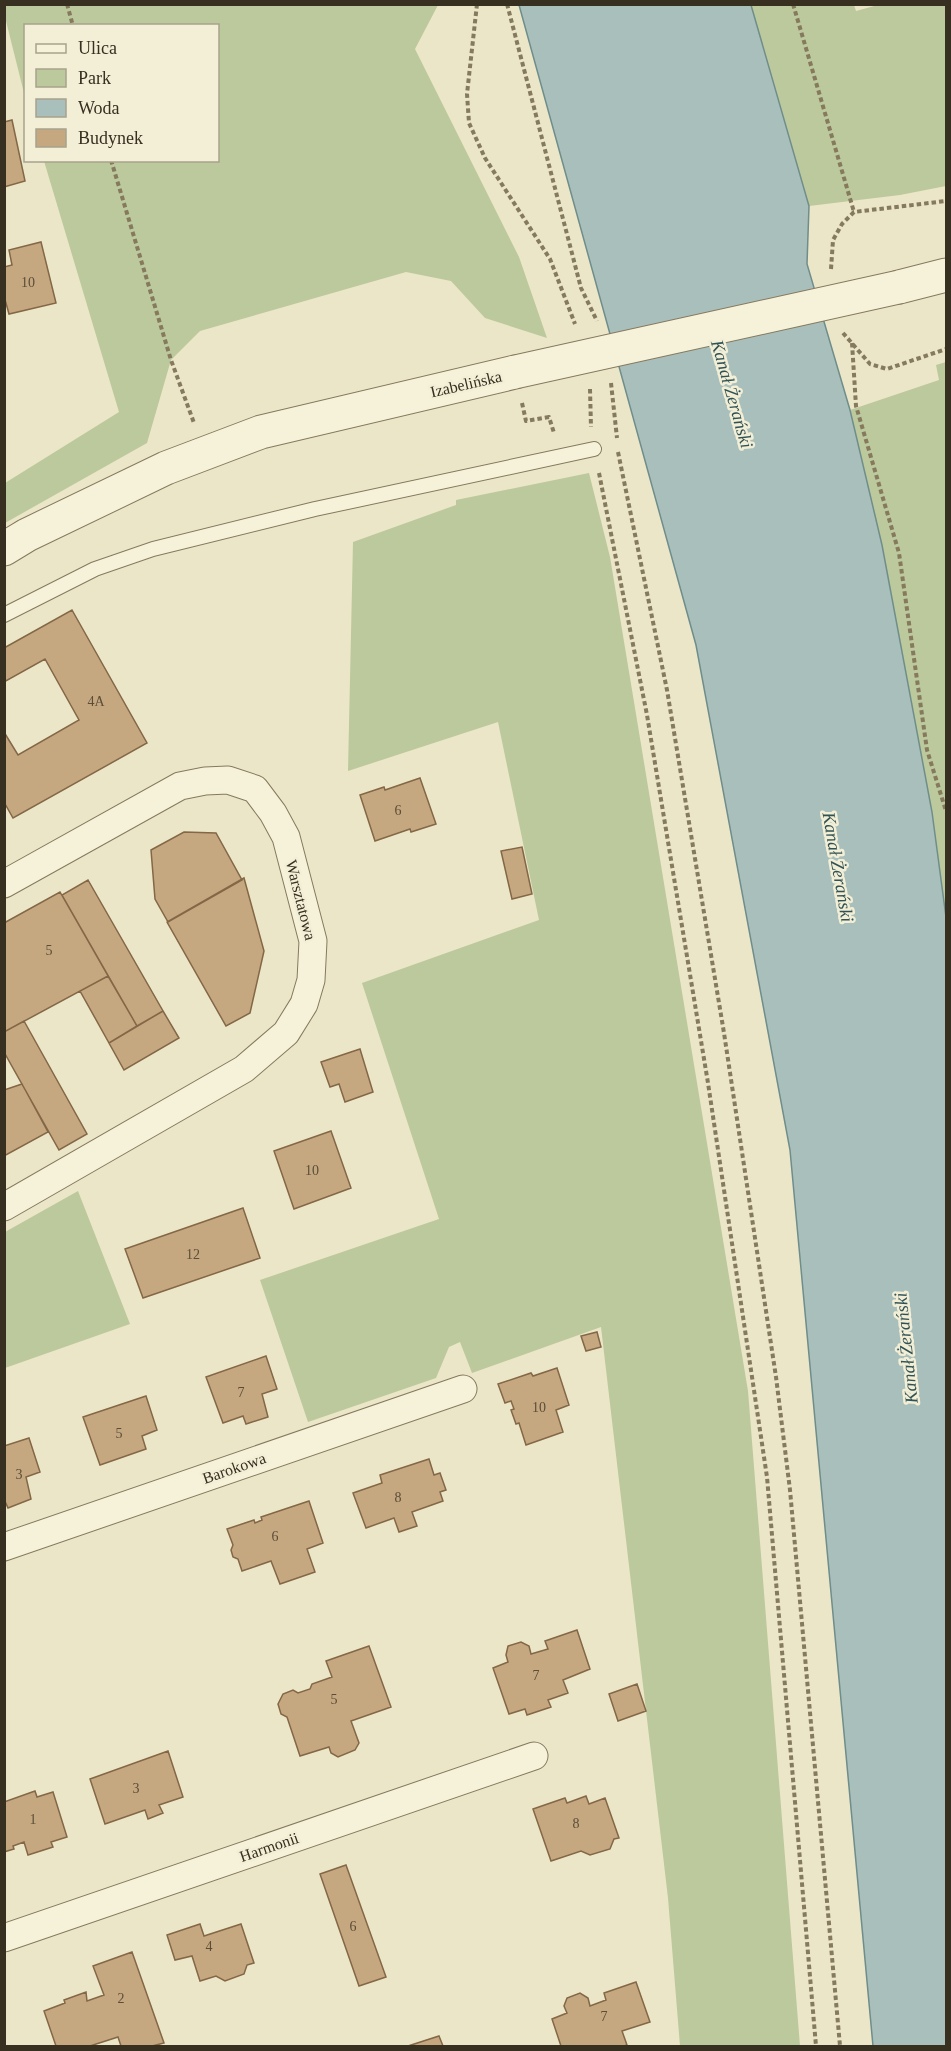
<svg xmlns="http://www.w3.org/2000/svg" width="951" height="2051" font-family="Georgia,serif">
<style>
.green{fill:#bcc99c}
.water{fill:#a8bfbc;stroke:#6f8d8a;stroke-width:1.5}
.building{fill:#c6a880;stroke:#836746;stroke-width:1.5}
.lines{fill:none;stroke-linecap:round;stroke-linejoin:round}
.service-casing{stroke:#85795e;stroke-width:16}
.minor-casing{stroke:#85795e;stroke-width:29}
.tertiary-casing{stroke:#85795e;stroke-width:35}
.path{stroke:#85795e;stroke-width:4;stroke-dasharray:4.5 3;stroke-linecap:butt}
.service{stroke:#f6f2da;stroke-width:14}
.minor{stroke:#f6f2da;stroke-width:27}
.tertiary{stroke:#f6f2da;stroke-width:33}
.tertiary-bridge-casing{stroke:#85795e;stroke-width:35;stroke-linecap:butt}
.tertiary-bridge{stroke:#f6f2da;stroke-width:33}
.labels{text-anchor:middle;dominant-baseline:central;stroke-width:5;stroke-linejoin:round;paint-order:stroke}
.number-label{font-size:14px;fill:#5b4d38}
.street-label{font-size:16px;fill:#372f20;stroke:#f3efd6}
.water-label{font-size:18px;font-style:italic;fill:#315255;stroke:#f3efd6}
</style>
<rect width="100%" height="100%" fill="#ebe6c7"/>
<!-- green -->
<path class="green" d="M 5,4 L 438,5 L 415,49 L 519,257 L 547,338 L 485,318 L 451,281 L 406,272 L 200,331 L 171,360 L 147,443 L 5,523 L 5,483 L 119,412 L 44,161 L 218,160 L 218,26 L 26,26 L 25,97 L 5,17 Z
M 751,5 L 854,5 L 856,11 L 878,5 L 946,5 L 946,186 L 900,195 L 809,206 Z
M 946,362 L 946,917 C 923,747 890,578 850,410 L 939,380 L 936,365 Z
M 589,473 L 610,557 L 748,1391 L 800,2046 L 680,2046 L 668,1898 L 601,1327 L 472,1373 L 460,1342 L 449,1347 L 436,1378 L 308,1422 L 260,1280 L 439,1219 L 362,983 L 539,920 L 498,722 L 348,771 L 353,542 L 456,505 L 456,500 Z
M 78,1191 L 130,1324 L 5,1368 L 5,1232 Z"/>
<!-- water -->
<path class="water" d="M 519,5 L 751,5 L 809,206 L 807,264 L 850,410 L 882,545 L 932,812 L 946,917 L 946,2046 L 873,2046 L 790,1150 L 696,645 Z"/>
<!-- building -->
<path class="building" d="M 12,120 L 25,181 L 4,187 L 4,122 Z
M 41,242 L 56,303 L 9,314 L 4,296 L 4,267 L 12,265 L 9,250 Z
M 72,610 L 147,743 L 13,818 L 4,802 L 4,732 L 18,755 L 79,720 L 45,659 L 4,682 L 4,648 Z
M 420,778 L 436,824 L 411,832 L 410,829 L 375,841 L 360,795 L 384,787 L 385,790 Z
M 184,832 L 216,833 L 242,880 L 168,922 L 155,899 L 151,850 Z
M 522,847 L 532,894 L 512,899 L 501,851 Z
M 244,878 L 264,951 L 250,1013 L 226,1026 L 167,922 Z
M 88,880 L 163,1011 L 137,1026 L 62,895 Z
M 60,892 L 108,976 L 4,1032 L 4,923 Z
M 108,976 L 137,1026 L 109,1043 L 80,991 Z
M 163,1011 L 179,1038 L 124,1070 L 109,1043 Z
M 24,1021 L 87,1134 L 59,1150 L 4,1052 L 4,1032 Z
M 360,1049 L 373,1092 L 345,1102 L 339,1084 L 330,1087 L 321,1062 Z
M 22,1084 L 48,1132 L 4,1156 L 4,1090 Z
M 331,1131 L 351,1188 L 294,1209 L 274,1151 Z
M 243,1208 L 260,1258 L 143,1298 L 125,1249 Z
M 597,1332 L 601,1347 L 586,1351 L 581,1336 Z
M 266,1356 L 277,1389 L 262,1394 L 268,1417 L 246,1424 L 243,1416 L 223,1423 L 206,1377 Z
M 557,1368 L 569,1405 L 556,1410 L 563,1432 L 526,1445 L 519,1423 L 516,1424 L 511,1410 L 514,1409 L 511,1401 L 505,1403 L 498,1384 L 531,1373 L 533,1376 Z
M 146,1396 L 157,1430 L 142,1436 L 146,1449 L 100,1465 L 83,1417 Z
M 29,1438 L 40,1472 L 26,1477 L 31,1499 L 8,1508 L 4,1499 L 4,1446 Z
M 429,1459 L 434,1475 L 440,1473 L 446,1490 L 440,1492 L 443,1501 L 412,1512 L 417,1526 L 399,1532 L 394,1518 L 366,1528 L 353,1493 L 382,1483 L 380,1475 Z
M 309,1501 L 323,1543 L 307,1549 L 315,1572 L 280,1584 L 271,1561 L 242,1571 L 238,1559 L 233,1557 L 231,1550 L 233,1545 L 227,1529 L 254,1520 L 255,1523 L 262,1520 L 261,1517 Z
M 577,1630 L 590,1669 L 563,1680 L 568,1693 L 548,1700 L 551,1707 L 527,1715 L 525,1709 L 509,1714 L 493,1668 L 508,1662 L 506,1655 L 508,1646 L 521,1642 L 529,1646 L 531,1654 L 548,1649 L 545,1641 Z
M 369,1646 L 391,1707 L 351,1721 L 359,1743 L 355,1750 L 338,1757 L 331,1753 L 329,1747 L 300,1756 L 287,1717 L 281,1714 L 278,1704 L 283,1694 L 293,1690 L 298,1693 L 310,1689 L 312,1684 L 332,1677 L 326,1661 Z
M 637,1684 L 646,1711 L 618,1721 L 609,1694 Z
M 168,1751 L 183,1797 L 159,1805 L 163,1813 L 148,1819 L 145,1810 L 105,1824 L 90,1779 Z
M 35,1791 L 37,1797 L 53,1792 L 67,1837 L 51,1842 L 53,1847 L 28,1855 L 24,1842 L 13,1846 L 14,1849 L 4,1852 L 4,1802 Z
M 586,1796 L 589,1804 L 605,1798 L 619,1838 L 614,1839 L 610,1849 L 590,1855 L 581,1851 L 551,1861 L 533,1809 L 565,1798 L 567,1803 Z
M 346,1865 L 386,1977 L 359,1986 L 320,1874 Z
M 200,1924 L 204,1936 L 241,1924 L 254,1963 L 247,1965 L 244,1974 L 225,1981 L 216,1976 L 200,1981 L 192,1956 L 175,1960 L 167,1935 Z
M 132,1952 L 164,2043 L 152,2046 L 121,2046 L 118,2037 L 90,2046 L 56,2046 L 44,2011 L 65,2003 L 64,2000 L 86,1992 L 87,2001 L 104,1995 L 93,1966 Z
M 636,1982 L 650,2022 L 622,2031 L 627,2045 L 624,2046 L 561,2046 L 552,2019 L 567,2013 L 564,2006 L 567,1998 L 580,1993 L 588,1998 L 590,2006 L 606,2000 L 604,1993 Z
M 439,2036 L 443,2046 L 408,2046 Z"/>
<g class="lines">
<!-- service casing -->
<g class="service-casing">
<path id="service" d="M 4,615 L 95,569 L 153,549 L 315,509 L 594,449"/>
</g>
<!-- minor casing -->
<g class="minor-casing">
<path id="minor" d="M 4,884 L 180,786 L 205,781 L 228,780 L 255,789 L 273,813 L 286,837 L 313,941 L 311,980 L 304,1004 L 286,1033 L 244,1069 L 4,1207
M 4,1547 L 463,1389
M 4,1938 L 534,1756"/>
</g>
<!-- tertiary casing -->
<g class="tertiary-casing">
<path id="tertiary" d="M 899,287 L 946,275
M 4,549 L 27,535 L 166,468 L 261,432 L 515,372"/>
</g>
<!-- path -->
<path class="path" d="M 67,4 L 73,26
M 477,4 L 467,94 L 469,123 L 485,158 L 550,259 L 575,324
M 507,4 L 581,288 L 597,321
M 793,4 L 854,212
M 111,160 L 171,360 L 194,423
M 831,269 L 833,240 L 842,224 L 854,212 L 946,201
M 843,333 L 870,364 L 887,369 L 946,349
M 852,343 L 856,406 L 899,553 L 927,750 L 946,811
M 611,383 L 617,438
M 590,389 L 591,427
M 522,403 L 526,421 L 549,417 L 554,433
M 618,452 L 667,690 L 724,1033 L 776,1377 L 790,1490 L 840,2046
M 599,473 L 647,715 L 708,1083 L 767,1477 L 816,2046"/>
<!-- service -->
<use href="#service" class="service"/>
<!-- minor -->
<use href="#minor" class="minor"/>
<!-- tertiary -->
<use href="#tertiary" class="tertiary"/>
<!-- tertiary-bridge casing -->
<g class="tertiary-bridge-casing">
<path id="tertiary-bridge" d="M 515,372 L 899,287"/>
</g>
<!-- tertiary-bridge -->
<use href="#tertiary-bridge" class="tertiary-bridge"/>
</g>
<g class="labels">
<!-- number labels -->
<g class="number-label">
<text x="28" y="282">10</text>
<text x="96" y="701">4A</text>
<text x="398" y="810">6</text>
<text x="49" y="950">5</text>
<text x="312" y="1170">10</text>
<text x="193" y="1254">12</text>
<text x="241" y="1392">7</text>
<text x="539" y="1407">10</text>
<text x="119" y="1433">5</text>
<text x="19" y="1474">3</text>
<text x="398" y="1497">8</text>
<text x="275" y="1536">6</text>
<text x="536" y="1675">7</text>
<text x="334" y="1699">5</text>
<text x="136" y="1788">3</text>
<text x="33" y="1819">1</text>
<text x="576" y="1823">8</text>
<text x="353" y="1926">6</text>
<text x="209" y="1946">4</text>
<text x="121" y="1998">2</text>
<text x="604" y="2016">7</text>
</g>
<!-- street labels -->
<g class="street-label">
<text transform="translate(466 384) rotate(-13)">Izabelińska</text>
<text transform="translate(301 900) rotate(76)">Warsztatowa</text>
<text transform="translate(234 1468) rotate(-19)">Barokowa</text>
<text transform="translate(269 1847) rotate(-19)">Harmonii</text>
</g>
<!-- water labels -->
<g class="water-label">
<text transform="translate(732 394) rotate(74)">Kanał Żerański</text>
<text transform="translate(838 867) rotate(80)">Kanał Żerański</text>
<text transform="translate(906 1348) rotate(-96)">Kanał Żerański</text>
</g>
</g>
<!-- border -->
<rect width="951" height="2051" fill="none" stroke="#372f20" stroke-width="12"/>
<!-- legend -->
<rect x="24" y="24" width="195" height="138" fill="#f3efd6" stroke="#a8a28d" stroke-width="1.5"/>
<rect x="36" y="44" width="30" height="9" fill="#f6f2da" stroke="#a8a28d" stroke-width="1.5"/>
<text x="78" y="54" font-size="18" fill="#372f20">Ulica</text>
<rect x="36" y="69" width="30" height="18" fill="#bcc99c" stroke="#a8a28d" stroke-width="1.5"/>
<text x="78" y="84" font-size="18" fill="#372f20">Park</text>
<rect x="36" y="99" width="30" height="18" fill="#a8bfbc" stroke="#a8a28d" stroke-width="1.5"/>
<text x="78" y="114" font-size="18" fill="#372f20">Woda</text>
<rect x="36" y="129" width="30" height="18" fill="#c6a880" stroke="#a8a28d" stroke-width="1.5"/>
<text x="78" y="144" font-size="18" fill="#372f20">Budynek</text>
</svg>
